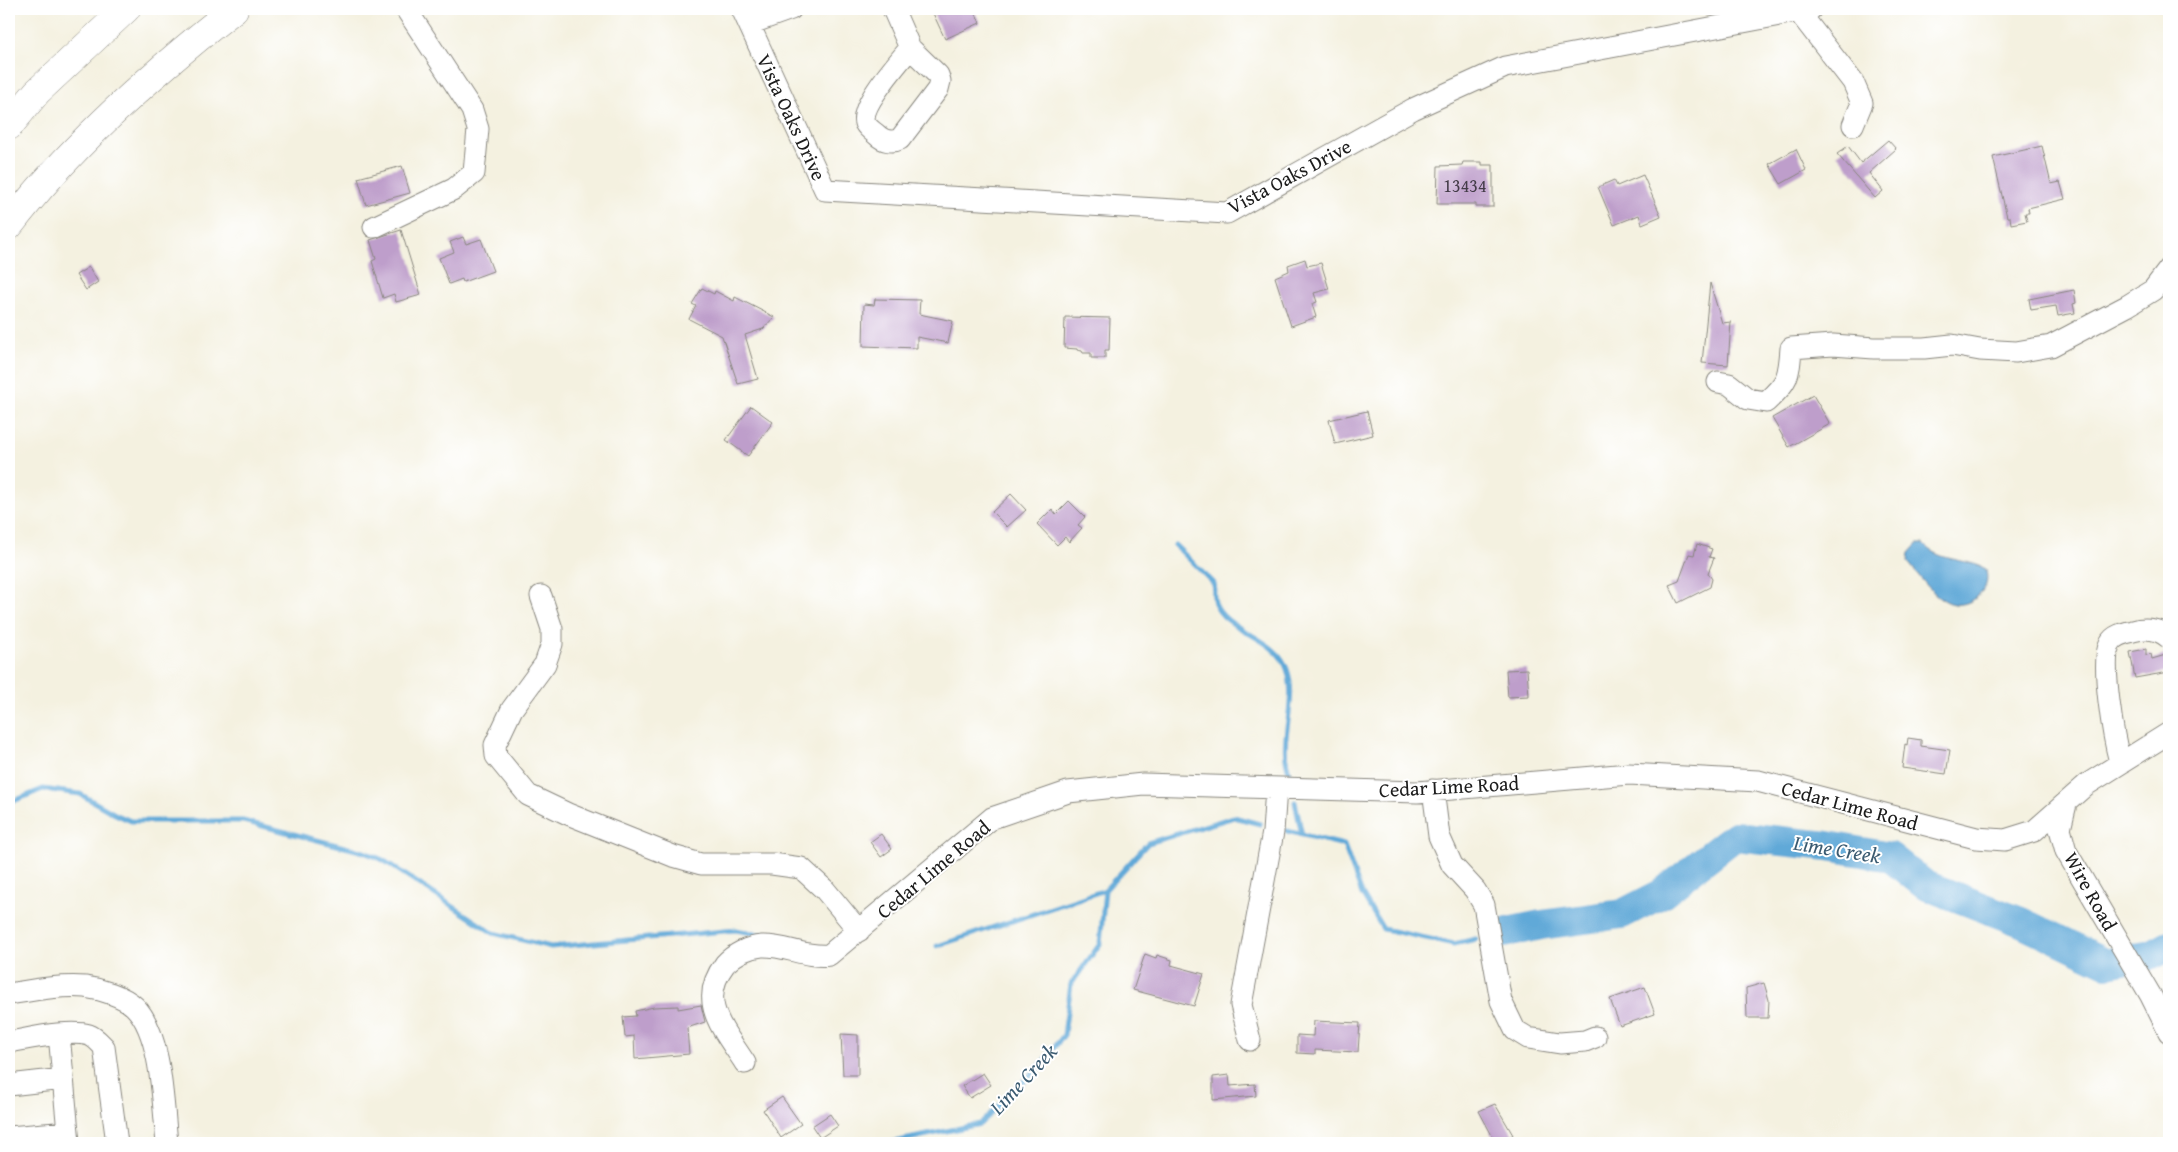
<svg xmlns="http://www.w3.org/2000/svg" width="2178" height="1152" font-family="'Gentium Book Plus',serif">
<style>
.water{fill:#61a9d8;stroke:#3e627a}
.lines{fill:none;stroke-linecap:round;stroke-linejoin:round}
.stream{stroke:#61a9d8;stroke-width:5}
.river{stroke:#61a9d8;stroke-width:30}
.building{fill:#be9ecb}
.minor-casing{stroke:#88867e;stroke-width:23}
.major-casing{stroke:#88867e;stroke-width:29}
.minor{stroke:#fff;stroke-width:21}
.major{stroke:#fff;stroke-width:28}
.labels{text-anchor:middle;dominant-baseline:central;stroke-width:4;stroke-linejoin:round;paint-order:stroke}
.number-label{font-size:18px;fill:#443c48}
.street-label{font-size:20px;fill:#1c1c1c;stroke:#fff}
.water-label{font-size:21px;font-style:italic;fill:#3b5b71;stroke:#fff}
</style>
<rect width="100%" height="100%" fill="#fff"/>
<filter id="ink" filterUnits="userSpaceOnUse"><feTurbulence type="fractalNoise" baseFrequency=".02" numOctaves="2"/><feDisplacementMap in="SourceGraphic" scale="10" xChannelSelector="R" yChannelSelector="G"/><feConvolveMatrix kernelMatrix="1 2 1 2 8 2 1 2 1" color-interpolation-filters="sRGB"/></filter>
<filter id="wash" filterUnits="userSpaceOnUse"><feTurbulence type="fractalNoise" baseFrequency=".0096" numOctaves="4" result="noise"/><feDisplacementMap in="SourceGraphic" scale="20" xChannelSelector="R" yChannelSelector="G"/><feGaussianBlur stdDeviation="1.12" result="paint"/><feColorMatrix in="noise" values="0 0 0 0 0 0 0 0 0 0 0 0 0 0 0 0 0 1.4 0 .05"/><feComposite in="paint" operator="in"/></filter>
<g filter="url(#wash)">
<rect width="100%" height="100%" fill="#f4f1e0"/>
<!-- water -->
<path class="water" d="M 1917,544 L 1923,544 C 1939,562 1966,558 1986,569 C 1988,581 1987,589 1977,597 C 1948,620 1925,583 1908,562 L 1909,553 Z"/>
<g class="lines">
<!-- stream -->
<path class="stream" d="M 1175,545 L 1214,584 C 1214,590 1213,598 1215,603 C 1224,631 1276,636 1287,669 C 1299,703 1276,742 1290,774
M 1295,802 L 1302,835
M 9,803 L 43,789 L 80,794 L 115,814 L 131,821 L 243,821 L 364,852 L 383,860 L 493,933 L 551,947 L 736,930 L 773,937
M 1287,831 L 1344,845 L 1362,894 L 1383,929 L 1454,944 L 1476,939
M 937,946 L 1105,890
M 889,1143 L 980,1124 L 1038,1068 L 1064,1035 L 1071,984 L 1100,944 L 1105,890 L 1148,843 L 1234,817 L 1260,824"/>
<!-- river -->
<path class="river" d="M 1503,933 L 1541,925 L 1622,914 L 1661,894 L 1735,836 L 1828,846 L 1890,857 L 1925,885 L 2021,922 L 2107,963 L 2152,955 L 2169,946"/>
</g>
<g id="blocks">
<!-- building -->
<path class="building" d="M 931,9 L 974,9 L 980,23 L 945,39 Z
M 1888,140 L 1896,149 L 1869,173 L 1883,191 L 1875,198 L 1837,154 L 1848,146 L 1861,163 Z
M 2042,146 L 2051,184 L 2060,182 L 2065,199 L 2028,208 L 2029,213 L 2025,213 L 2027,221 L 2011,224 L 2010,217 L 2007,217 L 1993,157 Z
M 1796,149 L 1806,170 L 1781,184 L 1769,164 Z
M 1463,162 L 1482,162 L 1482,165 L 1493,165 L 1493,207 L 1476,207 L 1476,204 L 1437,204 L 1438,166 L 1462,165 Z
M 402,166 L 410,193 L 366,205 L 358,178 Z
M 1643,175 L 1661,216 L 1642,224 L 1639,215 L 1614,225 L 1598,187 L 1614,180 L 1617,186 Z
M 401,230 L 421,295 L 396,302 L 394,294 L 383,298 L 372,261 L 376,259 L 370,240 Z
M 463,237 L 466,244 L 481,239 L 493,271 L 463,282 L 462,279 L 449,284 L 439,258 L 454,252 L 450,242 Z
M 1305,259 L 1307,266 L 1321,263 L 1329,289 L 1314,293 L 1317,302 L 1312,304 L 1316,317 L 1291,326 L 1275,277 L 1289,271 L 1288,265 Z
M 89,267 L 98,282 L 86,290 L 76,275 Z
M 1710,283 L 1722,323 L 1731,322 L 1728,365 L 1702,363 Z
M 702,288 L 714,294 L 715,291 L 734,301 L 735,297 L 774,317 L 763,329 L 745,335 L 758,379 L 738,384 L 722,336 L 689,319 L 696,306 L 692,304 Z
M 2074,290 L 2076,303 L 2073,304 L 2075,313 L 2058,316 L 2056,306 L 2031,310 L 2029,299 Z
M 875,299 L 920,300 L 919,314 L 953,321 L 948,343 L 917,337 L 917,348 L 863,346 L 864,304 L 874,305 Z
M 1065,317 L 1110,318 L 1109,350 L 1105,350 L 1105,358 L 1091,358 L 1091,353 L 1083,353 L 1082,351 L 1077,350 L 1077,349 L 1064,348 Z
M 1813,395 L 1830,424 L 1789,447 L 1772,418 Z
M 751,406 L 773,422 L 748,456 L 726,440 Z
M 1367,411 L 1373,435 L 1335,444 L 1329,420 Z
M 1011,494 L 1026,510 L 1007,527 L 992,512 Z
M 1069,501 L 1085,517 L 1078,525 L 1082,528 L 1069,542 L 1065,537 L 1057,545 L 1037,524 L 1052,509 L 1056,514 Z
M 1697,544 L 1712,549 L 1709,557 L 1714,558 L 1708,573 L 1712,579 L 1710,587 L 1678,603 L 1669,585 L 1679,581 L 1689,554 L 1694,555 Z
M 2146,649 L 2146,655 L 2151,654 L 2152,659 L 2169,654 L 2169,672 L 2135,678 L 2130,652 Z
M 1527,669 L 1529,696 L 1508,697 L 1506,670 Z
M 1908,738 L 1921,740 L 1921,746 L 1950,750 L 1946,774 L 1902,768 L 1905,744 L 1907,745 Z
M 881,834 L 892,849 L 881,857 L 870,842 Z
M 1145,954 L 1156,958 L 1157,955 L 1172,960 L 1171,965 L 1204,974 L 1194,1006 L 1133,990 Z
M 1764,983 L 1769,1000 L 1768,1018 L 1747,1018 L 1746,988 Z
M 1645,987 L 1655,1014 L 1620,1026 L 1610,999 Z
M 701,1005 L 705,1022 L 687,1028 L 689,1054 L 635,1059 L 634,1036 L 625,1037 L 623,1017 L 636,1016 L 635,1011 L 654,1007 L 678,1006 L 678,1009 Z
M 1314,1021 L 1360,1023 L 1358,1052 L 1315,1050 L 1315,1054 L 1297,1053 L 1297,1035 L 1313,1036 Z
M 841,1034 L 858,1035 L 858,1075 L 843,1075 Z
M 983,1073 L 991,1085 L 970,1098 L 962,1086 Z
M 1229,1075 L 1230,1086 L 1255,1084 L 1256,1096 L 1213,1100 L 1213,1077 Z
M 782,1097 L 801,1124 L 781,1138 L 763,1110 Z
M 1495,1104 L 1513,1135 L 1496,1143 L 1479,1111 Z
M 830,1114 L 838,1126 L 820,1138 L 812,1126 Z"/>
</g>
</g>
<g filter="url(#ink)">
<use href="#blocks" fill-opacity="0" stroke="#88867e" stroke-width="1"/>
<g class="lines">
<!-- minor casing -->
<g class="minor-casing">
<path id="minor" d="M 742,9 L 825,190 L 1227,213 L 1413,109 L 1505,67 L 1811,9
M 893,9 L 910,48 L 938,75 L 940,81 L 938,89 L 900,139 C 892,143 883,141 876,134 C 872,131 867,127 865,123 C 859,106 899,62 910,48
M 1798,11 L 1853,82 L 1862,103 L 1853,125
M 749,24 L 791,9
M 374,227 L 454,189 L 474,173 L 478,129 L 472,110 L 406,9
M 1718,382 L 1729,384 L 1748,399 L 1766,402 C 1788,382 1789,377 1791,348 L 1833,345 L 1874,348 L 1924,348 L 1952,345 L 1980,350 L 2016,352 L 2051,346 L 2127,306 L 2153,290 L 2169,269
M 541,596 L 552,629 L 552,644 L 545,664 L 512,709 L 495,745 L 496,756 L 528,795 L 568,814 L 673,856 L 701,864 L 772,864 L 801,868 L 825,890 L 859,931
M 2120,762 C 2114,740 2100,662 2110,643 C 2114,635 2124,633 2133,631 C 2146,627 2159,629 2169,638
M 1433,790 L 1439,836 L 1452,865 L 1475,890 L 1484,905 L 1501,1001 L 1515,1030 L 1528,1038 L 1560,1043 L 1585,1041 L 1595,1037
M 2066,804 L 2060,829 L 2066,851 L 2151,996 L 2169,1032
M 9,994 C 34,990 60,985 85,987 C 100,989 124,996 135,1007 C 162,1034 163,1106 167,1143
M 59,1034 L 69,1143
M 1250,1040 L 1241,1005 L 1273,832 L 1276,788
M 9,1042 C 28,1039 70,1029 89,1035 C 95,1037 100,1043 104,1047 L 117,1143
M 745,1063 C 724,1030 696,1002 725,964 C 734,954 748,947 762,946 C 785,945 806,958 829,955 L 992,818 L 1068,792 L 1143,784 L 1417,792 L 1629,774 L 1758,781 L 1976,838 L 2005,840 L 2034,831 L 2086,785 L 2169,733
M 9,1085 L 63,1079
M 9,1137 L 68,1132"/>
</g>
<!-- major casing -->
<g class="major-casing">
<path id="major" d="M 9,126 L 37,92 L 126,9
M 9,226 C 71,145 154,72 234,9"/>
</g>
<!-- minor -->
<use href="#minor" class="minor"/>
<!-- major -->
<use href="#major" class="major"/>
</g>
</g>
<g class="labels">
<!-- number labels -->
<g class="number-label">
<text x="1465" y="185">13434</text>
</g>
<!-- street labels -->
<g class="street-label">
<text transform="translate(792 117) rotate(65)">Vista Oaks Drive</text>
<text transform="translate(1289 176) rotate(-28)">Vista Oaks Drive</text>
<text transform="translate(1449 786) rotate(-3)">Cedar Lime Road</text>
<text transform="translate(1850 805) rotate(15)">Cedar Lime Road</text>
<text transform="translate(933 869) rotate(-40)">Cedar Lime Road</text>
<text transform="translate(2091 891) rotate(61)">Wire Road</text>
</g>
<!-- water labels -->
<g class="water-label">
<text transform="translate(1837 849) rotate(9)">Lime Creek</text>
<text transform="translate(1023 1079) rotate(-47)">Lime Creek</text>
</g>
</g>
<!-- margin -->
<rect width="2178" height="1152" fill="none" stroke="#fff" stroke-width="30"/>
</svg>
